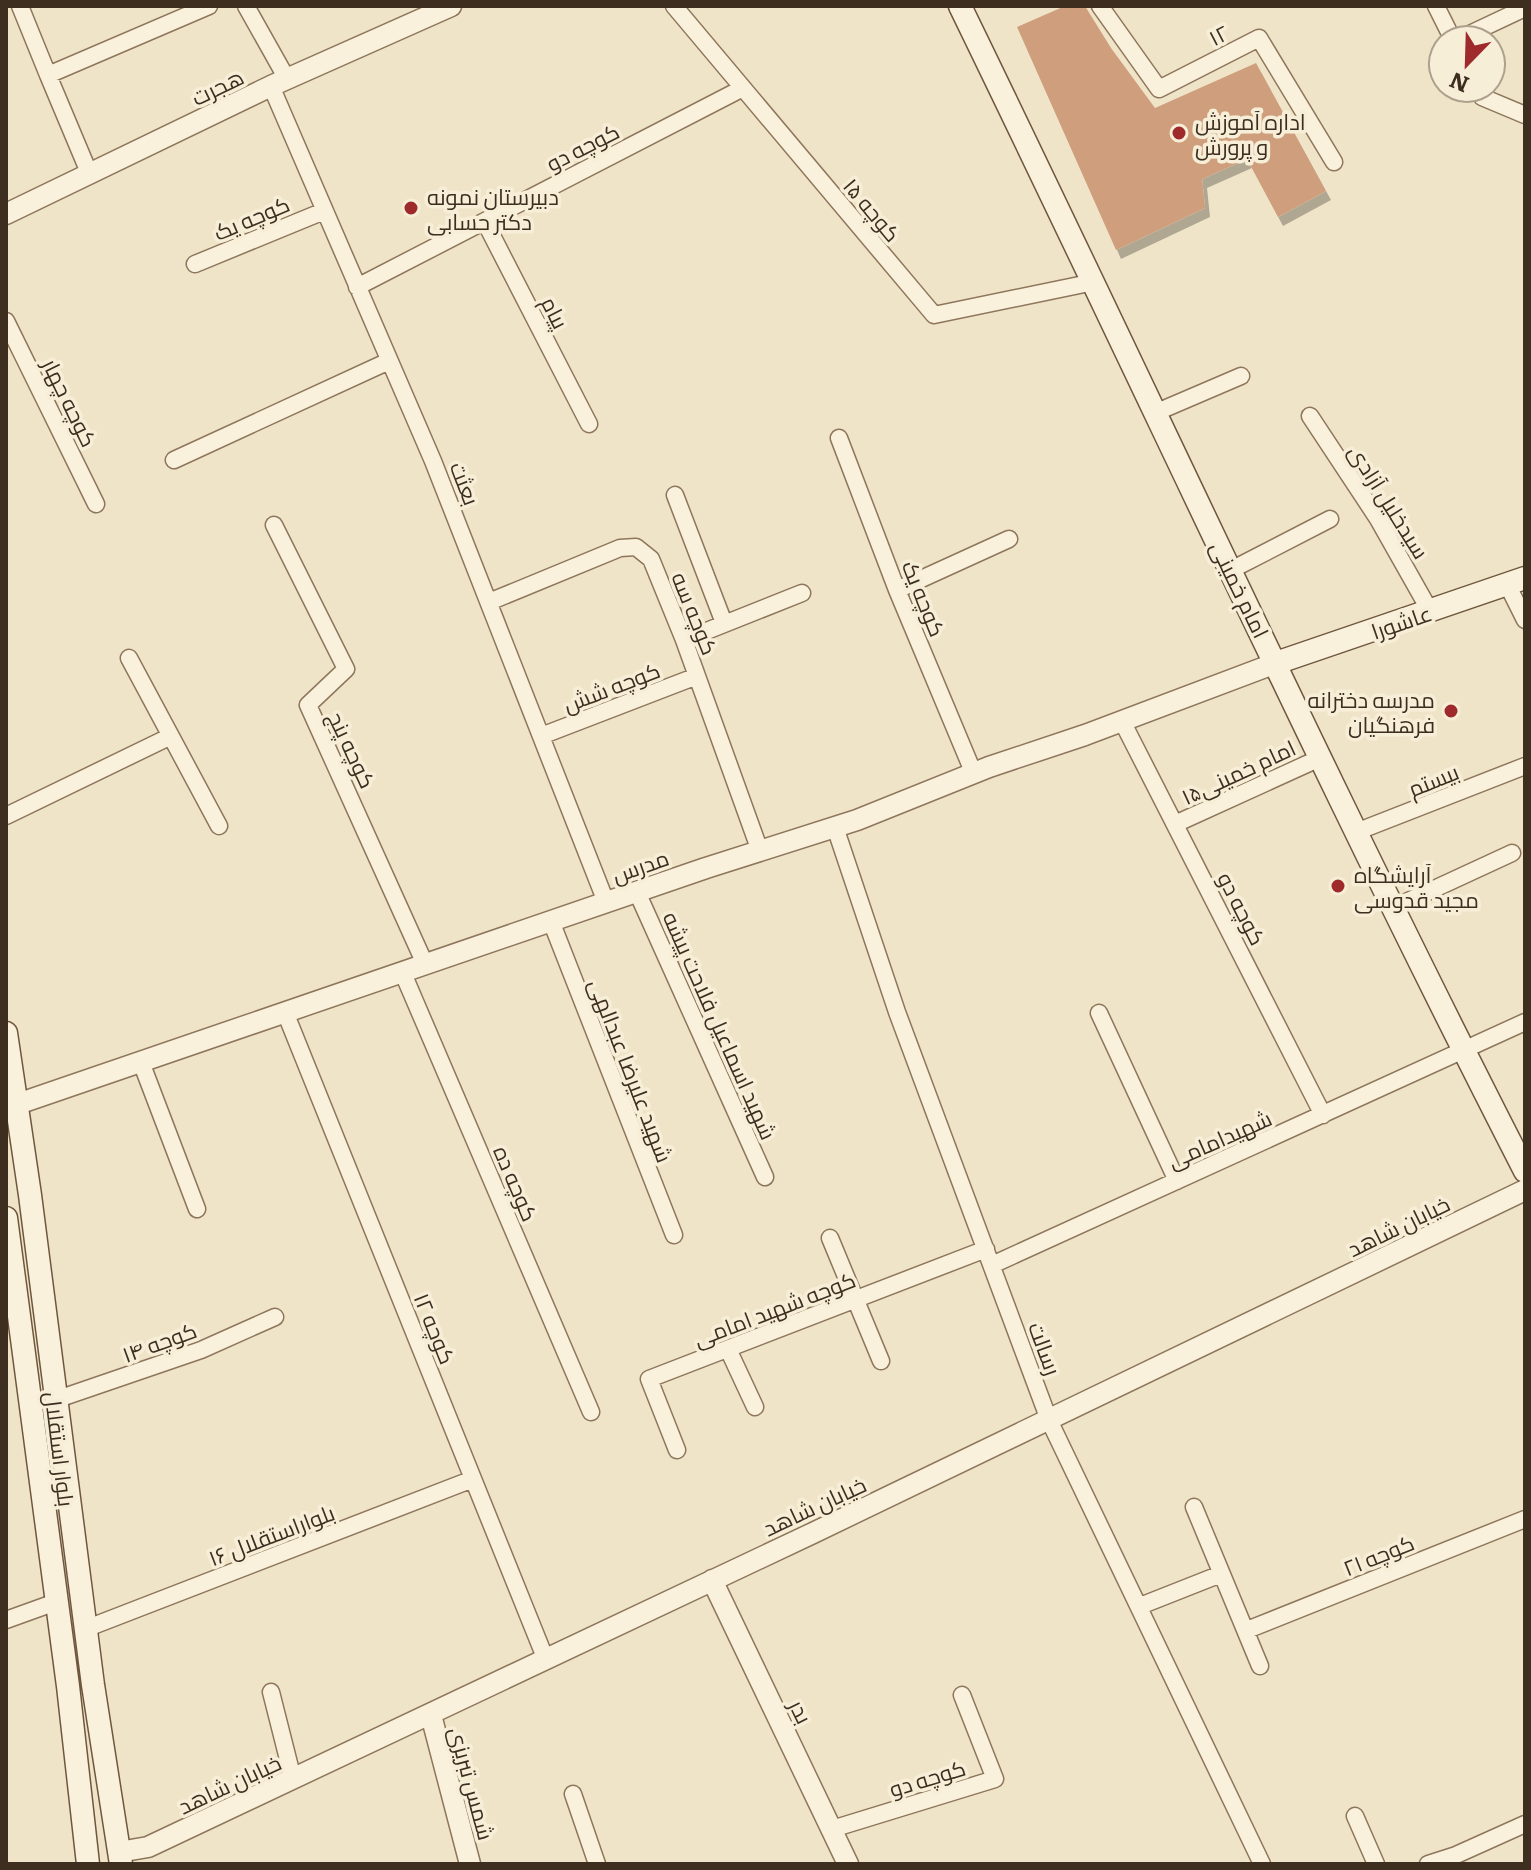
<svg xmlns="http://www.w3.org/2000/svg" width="1531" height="1870" font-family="Literata,Cairo,serif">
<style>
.building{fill:#cf9f7d;filter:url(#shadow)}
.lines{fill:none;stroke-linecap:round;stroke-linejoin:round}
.minor-casing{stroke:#8d765c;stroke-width:19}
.tertiary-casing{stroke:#8d765c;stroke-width:23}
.secondary-casing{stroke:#6f573f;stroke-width:25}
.minor{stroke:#faf1dc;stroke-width:16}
.tertiary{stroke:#faf1dc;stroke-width:20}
.secondary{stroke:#faf1dc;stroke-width:22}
.poi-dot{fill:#9e2a2b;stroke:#f7eed8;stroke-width:3}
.labels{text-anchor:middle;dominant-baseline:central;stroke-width:7;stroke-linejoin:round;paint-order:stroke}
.street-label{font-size:22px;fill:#3d2e20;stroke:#f7eed8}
.poi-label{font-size:22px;fill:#3d2e20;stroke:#f7eed8;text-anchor:start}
</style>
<defs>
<filter id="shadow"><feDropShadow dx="5" dy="9" stdDeviation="0" flood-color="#0004"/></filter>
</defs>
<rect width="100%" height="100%" fill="#f0e4c8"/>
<!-- building -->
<path class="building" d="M 1065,6 L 1085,6 L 1111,48 L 1155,108 L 1256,63 L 1326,191 L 1278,217 L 1247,159 L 1202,179 L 1205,208 L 1116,250 L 1017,27 Z"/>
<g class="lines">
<!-- minor casing -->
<g class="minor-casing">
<path id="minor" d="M 20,6 L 48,75 L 209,6
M 246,6 L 287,79
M 674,6 L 934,315 L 1094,282
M 1100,6 L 1159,89 L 1259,38 L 1334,162
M 1436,6 L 1453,40
M 1457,40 L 1525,8
M 48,75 L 90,175
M 271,86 L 433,461 L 606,902
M 1478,88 L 1482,97 L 1525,115
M 485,222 L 589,424
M 195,264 L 324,211
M 357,287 L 743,88
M 6,321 L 96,504
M 1157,412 L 1241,376
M 1310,416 L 1378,519 L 1430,611
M 839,438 L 897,590 L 974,774
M 174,460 L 389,361
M 675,495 L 724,623
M 274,525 L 346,669 L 308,705 L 425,964
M 1231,570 L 1330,519
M 1507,584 L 1525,620
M 897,590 L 1009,539
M 489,602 L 620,548 L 636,547 L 651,559 L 684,640 L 760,851
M 684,640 L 802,593
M 129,658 L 219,826
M 1122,721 L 1323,1115
M 541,736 L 697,676
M 6,816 L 169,737
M 1175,824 L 1320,758
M 835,827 L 897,1012 L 1049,1420 L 1262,1864
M 1356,832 L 1525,766
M 637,892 L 765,1177
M 1393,908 L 1512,853
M 551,921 L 674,1235
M 402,971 L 591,1412
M 285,1012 L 546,1660
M 1099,1013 L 1177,1181
M 141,1062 L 197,1209
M 830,1238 L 881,1361
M 992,1265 L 1525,1022
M 728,1349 L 755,1407
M 55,1400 L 201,1350 L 275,1317
M 677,1450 L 649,1379 L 986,1249
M 1194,1507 L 1260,1666
M 1140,1606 L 1221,1574
M 6,1620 L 56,1602
M 85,1629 L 473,1479
M 1247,1630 L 1525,1519
M 271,1692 L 293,1779
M 573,1794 L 597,1864
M 1355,1816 L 1376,1864
M 832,1829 L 995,1779 L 962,1695
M 1428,1864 L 1456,1855 L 1525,1824"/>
</g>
<!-- tertiary casing -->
<g class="tertiary-casing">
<path id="tertiary" d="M 6,214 L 271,86 L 451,6
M 6,1108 L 706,868 L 857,820 L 989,767 L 1085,735 L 1276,663
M 712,1580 L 848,1864
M 431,1715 L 470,1864
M 119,1852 L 148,1847 L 813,1533 L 1525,1190"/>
</g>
<!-- secondary casing -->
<g class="secondary-casing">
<path id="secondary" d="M 960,6 C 1149,394 1328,787 1525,1171
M 1276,663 L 1525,578
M 6,1033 L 30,1195 L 93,1685 L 121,1864
M 6,1218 L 68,1686 L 88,1864"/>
</g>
<!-- minor -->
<use href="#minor" class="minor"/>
<!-- tertiary -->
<use href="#tertiary" class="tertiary"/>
<!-- secondary -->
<use href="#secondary" class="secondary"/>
</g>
<!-- markers -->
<g class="poi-dot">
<circle cx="1179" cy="133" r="8"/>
<circle cx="411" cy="208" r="8"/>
<circle cx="1451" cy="711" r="8"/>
<circle cx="1338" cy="886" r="8"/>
</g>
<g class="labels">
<!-- street labels -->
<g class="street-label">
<text transform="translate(1218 34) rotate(-27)">۱۲</text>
<text transform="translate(217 86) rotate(-26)">هجرت</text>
<text transform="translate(582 146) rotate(-27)">کوچه دو</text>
<text transform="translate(873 209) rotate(50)">کوچه ۱۵</text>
<text transform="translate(251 217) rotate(-23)">کوچه یک</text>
<text transform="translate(556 312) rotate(63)">پیام</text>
<text transform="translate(71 402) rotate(64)">کوچه چهار</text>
<text transform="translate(466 483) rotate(69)">بعثت</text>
<text transform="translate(1390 501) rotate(58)">سیدخلیل آزادی</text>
<text transform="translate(1241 589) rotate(64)">امام خمینی</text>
<text transform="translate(925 598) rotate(68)">کوچه یک</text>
<text transform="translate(696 613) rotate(68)">کوچه سه</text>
<text transform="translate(1401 621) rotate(-19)">عاشورا</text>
<text transform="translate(611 686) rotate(-21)">کوچه شش</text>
<text transform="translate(353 749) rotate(65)">کوچه پنج</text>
<text transform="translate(1238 771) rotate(-25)">امام خمینی۱۵</text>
<text transform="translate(1433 779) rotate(-22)">بیستم</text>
<text transform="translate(640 865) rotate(-19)">مدرس</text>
<text transform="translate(1243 908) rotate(63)">کوچه دو</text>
<text transform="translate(721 1025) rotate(66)">شهید اسماعیل فلاحت پیشه</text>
<text transform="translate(632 1070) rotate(69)">شهید علیرضا عبدالهی</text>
<text transform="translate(1219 1138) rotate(-24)">شهیدامامی</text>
<text transform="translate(517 1183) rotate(67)">کوچه ده</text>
<text transform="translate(1398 1225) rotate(-26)">خیابان شاهد</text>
<text transform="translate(774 1308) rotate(-21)">کوچه شهید امامی</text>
<text transform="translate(436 1328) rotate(68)">کوچه ۱۲</text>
<text transform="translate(159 1341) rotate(-20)">کوچه ۱۴</text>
<text transform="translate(1046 1348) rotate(70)">رسالت</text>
<text transform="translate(61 1449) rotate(83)">بلوار استقلال</text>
<text transform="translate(814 1505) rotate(-25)">خیابان شاهد</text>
<text transform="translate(271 1534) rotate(-21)">بلواراستقلال ۱۶</text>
<text transform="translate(1378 1554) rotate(-22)">کوچه ۲۱</text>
<text transform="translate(802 1711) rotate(64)">بدر</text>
<text transform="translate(927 1777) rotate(-17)">کوچه دو</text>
<text transform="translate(229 1783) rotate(-25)">خیابان شاهد</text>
<text transform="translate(473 1783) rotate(75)">شمس تبریزی</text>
</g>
<!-- poi labels -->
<g class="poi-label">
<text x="1195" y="120">اداره آموزش<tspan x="1195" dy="25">و پرورش</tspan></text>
<text x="427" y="195">دبیرستان نمونه<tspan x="427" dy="25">دکتر حسابی</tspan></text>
<text x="1435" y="698" text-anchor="end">مدرسه دخترانه<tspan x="1435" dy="25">فرهنگیان</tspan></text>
<text x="1354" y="873">آرایشگاه<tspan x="1354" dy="25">مجید قدوسی</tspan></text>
</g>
</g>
<!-- border -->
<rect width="1531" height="1870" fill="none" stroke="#3d2e20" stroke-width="16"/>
<!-- north arrow -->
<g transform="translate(1467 64) rotate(203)"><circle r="38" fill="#f7eed8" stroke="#ada18e" stroke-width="2"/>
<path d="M0-6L14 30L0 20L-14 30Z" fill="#9e2a2b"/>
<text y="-12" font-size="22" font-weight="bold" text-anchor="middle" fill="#3d2e20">N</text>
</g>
</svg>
